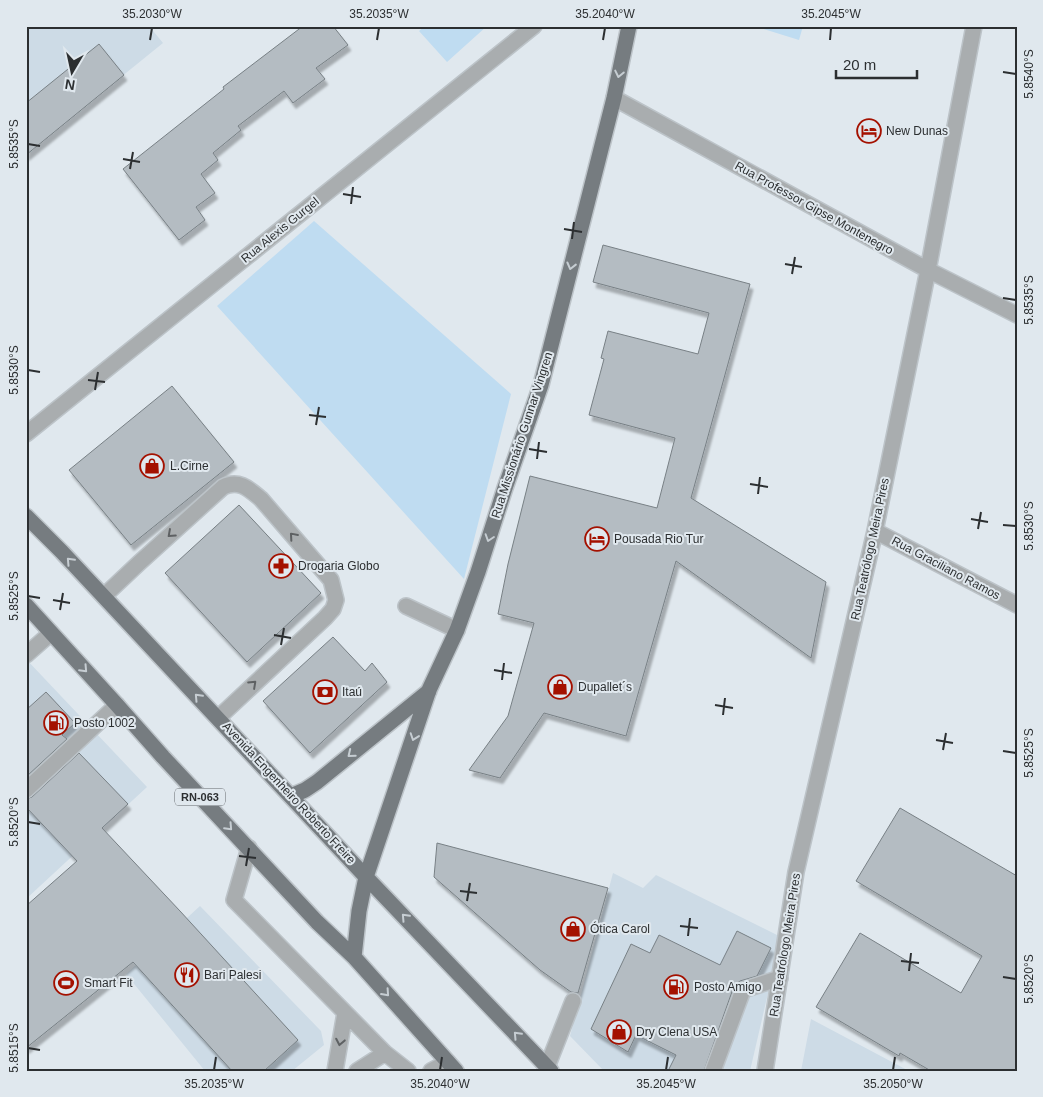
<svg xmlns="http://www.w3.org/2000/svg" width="1043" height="1097" font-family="Helvetica,sans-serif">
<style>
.built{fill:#cddbe6}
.green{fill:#bfdcf1}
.building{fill:#b4bcc2;stroke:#788085;filter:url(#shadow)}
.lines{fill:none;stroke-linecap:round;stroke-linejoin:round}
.minor-casing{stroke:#bcc3c8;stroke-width:18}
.major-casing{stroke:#bcc3c8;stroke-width:18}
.minor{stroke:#a9adaf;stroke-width:15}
.major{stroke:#767c80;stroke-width:15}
.oneway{stroke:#c6cdd2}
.oneway2{stroke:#5e6163}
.ticks{fill:none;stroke:#2c2f31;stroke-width:2}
.labels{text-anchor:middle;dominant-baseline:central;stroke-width:4;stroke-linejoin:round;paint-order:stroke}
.shield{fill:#e0e8ee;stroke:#62666a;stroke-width:1}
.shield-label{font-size:11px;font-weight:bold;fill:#2c2f31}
.poi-label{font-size:12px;fill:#2c2f31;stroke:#e0e8ee;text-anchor:start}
.street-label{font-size:12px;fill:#2c2f31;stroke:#e0e8ee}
.neatline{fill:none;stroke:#2c2f31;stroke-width:2}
.ticks-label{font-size:12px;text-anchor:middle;fill:#2c2f31}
</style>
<defs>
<filter id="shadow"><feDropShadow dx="3" dy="5.5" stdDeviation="1" flood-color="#0004"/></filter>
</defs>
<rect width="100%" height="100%" fill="#e0e8ee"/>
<!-- built -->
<path class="built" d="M 26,26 L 149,26 L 163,43 L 26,154 Z
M 26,659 L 147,787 L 26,899 Z
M 613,873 L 643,888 L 656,875 L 781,937 L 750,1071 L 604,1071 L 570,1036 Z
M 200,906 L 321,1031 L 324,1045 L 292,1071 L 205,1071 L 126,974 Z
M 811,1019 L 909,1071 L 801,1071 Z"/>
<!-- green -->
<path class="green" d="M 425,26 L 487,26 L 447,62 L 419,31 Z
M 754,26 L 803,26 L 799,40 Z
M 314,221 L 511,394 L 464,579 L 217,306 Z"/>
<!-- building -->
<path class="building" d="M 303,26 L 333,26 L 348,45 L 316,68 L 325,79 L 293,103 L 284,91 L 238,126 L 241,130 L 213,153 L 218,160 L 201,174 L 215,193 L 196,207 L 205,220 L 179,240 L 123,169 L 224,89 L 223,87 Z
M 99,44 L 124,75 L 26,155 L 26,103 Z
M 603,245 L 750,284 L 691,498 L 826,582 L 811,658 L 676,561 L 626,736 L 544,713 L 500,778 L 469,770 L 508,716 L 534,623 L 498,614 L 508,564 L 530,476 L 657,508 L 675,438 L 589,415 L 604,359 L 601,358 L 608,331 L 698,354 L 709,313 L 593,282 Z
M 172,386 L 234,462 L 131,545 L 69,470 Z
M 239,505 L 321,593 L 247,662 L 165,573 Z
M 333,637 L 365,671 L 372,663 L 387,682 L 310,753 L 263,701 Z
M 46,692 L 75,723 L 62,735 L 67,739 L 26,777 L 26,710 Z
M 79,753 L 128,804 L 102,828 L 180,911 L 298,1040 L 264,1071 L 232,1071 L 133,962 L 26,1048 L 26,906 L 77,861 L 26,807 L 26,799 L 32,797 Z
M 900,808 L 1017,876 L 1017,1071 L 931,1071 L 900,1053 L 899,1056 L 816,1007 L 860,933 L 961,993 L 982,956 L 856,881 Z
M 437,843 L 608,888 L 578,993 L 571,992 L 540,970 L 434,877 Z
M 737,931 L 771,948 L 757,976 L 740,981 L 734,986 L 704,1071 L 668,1071 L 676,1055 L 636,1035 L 628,1052 L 591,1029 L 631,944 L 650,953 L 659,935 L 720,965 Z"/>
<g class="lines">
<!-- minor casing -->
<g class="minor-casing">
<path id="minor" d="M 614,98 L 928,270 L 1017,315
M 26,434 L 534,26
M 875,531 L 1017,605
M 104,596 L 139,563 L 223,487 C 239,479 249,489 261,499 L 331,580 L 336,600 L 333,609 L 325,618 L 218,718
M 406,606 L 457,630
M 26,655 L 51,633
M 26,790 L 117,705
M 249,848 L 234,900 L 385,1053 L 408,1071
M 547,1067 L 573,1001
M 335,1071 L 345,1013
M 357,1071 L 385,1053
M 431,1071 L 448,1062
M 713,1071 L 743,990 L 780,978
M 765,1071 L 796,872 L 875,531 L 928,270 L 974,26"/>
</g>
<!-- major casing -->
<g class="major-casing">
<path id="major" d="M 26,516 L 62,552 L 366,877 L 551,1071
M 26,605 L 117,705 L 163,757 L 317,922 L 354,957 L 456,1071
M 291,796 L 305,790 L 317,782 L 429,691
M 354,957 L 359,911 L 366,877 L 429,690 L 457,630 L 478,572 L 505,488 L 541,385 L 614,98 L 629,26"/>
</g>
<!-- minor -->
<use href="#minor" class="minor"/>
<!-- major -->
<use href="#major" class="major"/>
</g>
<!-- one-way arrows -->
<defs><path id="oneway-chevron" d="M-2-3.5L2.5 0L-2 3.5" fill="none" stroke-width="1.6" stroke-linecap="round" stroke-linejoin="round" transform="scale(1.25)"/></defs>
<g class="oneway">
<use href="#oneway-chevron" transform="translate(619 74) rotate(102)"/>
<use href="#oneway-chevron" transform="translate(571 266) rotate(104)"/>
<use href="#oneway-chevron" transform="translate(489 538) rotate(108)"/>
<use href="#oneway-chevron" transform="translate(70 561) rotate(-133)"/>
<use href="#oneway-chevron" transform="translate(84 669) rotate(47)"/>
<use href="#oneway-chevron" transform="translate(198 697) rotate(-133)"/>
<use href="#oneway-chevron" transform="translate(414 737) rotate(109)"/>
<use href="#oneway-chevron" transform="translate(351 754) rotate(141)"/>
<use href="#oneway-chevron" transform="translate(229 827) rotate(47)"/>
<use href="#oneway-chevron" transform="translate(405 917) rotate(-133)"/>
<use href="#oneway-chevron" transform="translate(386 993) rotate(48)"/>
<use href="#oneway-chevron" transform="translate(517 1035) rotate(-133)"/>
</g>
<g class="oneway2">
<use href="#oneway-chevron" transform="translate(171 534) rotate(138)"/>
<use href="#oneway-chevron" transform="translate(293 536) rotate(-131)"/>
<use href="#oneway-chevron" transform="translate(253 684) rotate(-43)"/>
<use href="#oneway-chevron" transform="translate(340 1042) rotate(101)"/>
</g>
<!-- ticks -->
<path class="ticks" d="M 150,40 L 152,28M 377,40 L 379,28M 603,40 L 605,28M 830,40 L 831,28M 1003,72 L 1016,74M 28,144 L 40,146M 123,159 L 140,162M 130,169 L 133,152M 343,194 L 361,197M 351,204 L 353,187M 564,229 L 582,232M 572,239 L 574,222M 785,264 L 802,267M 792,274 L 795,257M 1003,298 L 1016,300M 28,370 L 40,372M 88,380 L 105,382M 95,390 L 98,372M 309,415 L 326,417M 316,425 L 319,407M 529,449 L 547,452M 537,459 L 539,442M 750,484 L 768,487M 758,494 L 760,477M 971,519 L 988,522M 1003,525 L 1016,526M 978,529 L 981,512M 28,596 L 40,598M 53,600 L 70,603M 60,610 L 63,593M 274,635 L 291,638M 281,645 L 284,628M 494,670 L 512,673M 502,680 L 504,663M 715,705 L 733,708M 723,715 L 725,698M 936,740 L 953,743M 943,750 L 946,733M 1003,751 L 1016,753M 28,822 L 40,824M 239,856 L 256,858M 246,866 L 249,848M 460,891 L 477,893M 467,901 L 470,883M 680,926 L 698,928M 688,936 L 690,918M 901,961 L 919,963M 909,971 L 911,953M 1003,977 L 1016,979M 28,1048 L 40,1050M 214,1070 L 216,1057M 440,1070 L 442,1057M 666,1070 L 668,1057M 893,1070 L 895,1057"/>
<!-- icons -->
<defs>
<g id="hotel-ring" transform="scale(1.25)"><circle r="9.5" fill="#e0e8ee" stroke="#a41100" stroke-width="1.5"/><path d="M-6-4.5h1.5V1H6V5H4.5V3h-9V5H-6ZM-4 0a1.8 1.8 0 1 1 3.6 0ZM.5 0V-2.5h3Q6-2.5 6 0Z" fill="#a41100"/></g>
<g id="shop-ring" transform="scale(1.25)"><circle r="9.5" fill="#e0e8ee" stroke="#a41100" stroke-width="1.5"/><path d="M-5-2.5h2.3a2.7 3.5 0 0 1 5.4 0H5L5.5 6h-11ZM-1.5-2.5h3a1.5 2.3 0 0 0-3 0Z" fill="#a41100"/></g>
<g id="pharmacy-ring" transform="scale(1.25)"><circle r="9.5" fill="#e0e8ee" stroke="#a41100" stroke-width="1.5"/><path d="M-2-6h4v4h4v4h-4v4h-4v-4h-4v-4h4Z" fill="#a41100"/></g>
<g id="bank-ring" transform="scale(1.25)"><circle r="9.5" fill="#e0e8ee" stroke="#a41100" stroke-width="1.5"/><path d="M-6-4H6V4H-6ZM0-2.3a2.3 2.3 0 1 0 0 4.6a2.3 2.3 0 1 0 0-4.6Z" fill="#a41100"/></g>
<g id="fuel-ring" transform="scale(1.25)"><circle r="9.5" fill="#e0e8ee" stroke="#a41100" stroke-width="1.5"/><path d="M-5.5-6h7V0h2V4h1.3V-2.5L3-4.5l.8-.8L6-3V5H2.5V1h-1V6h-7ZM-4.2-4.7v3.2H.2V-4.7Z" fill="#a41100"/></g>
<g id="restaurant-ring" transform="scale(1.25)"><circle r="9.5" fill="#e0e8ee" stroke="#a41100" stroke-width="1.5"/><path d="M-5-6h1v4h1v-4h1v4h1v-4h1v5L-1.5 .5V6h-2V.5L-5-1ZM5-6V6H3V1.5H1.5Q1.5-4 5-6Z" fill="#a41100"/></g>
<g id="stadium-ring" transform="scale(1.25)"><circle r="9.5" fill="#e0e8ee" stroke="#a41100" stroke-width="1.5"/><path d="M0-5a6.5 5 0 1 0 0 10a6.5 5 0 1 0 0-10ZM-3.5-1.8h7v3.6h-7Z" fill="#a41100"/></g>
</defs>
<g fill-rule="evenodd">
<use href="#hotel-ring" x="869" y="131"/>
<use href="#shop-ring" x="152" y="466"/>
<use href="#hotel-ring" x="597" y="539"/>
<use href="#pharmacy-ring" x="281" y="566"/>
<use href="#shop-ring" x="560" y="687"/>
<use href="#bank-ring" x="325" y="692"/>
<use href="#fuel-ring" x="56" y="723"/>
<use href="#shop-ring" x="573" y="929"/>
<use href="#restaurant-ring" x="187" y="975"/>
<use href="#stadium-ring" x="66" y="983"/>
<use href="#fuel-ring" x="676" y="987"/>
<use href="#shop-ring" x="619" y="1032"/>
</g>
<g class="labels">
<!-- shield labels -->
<rect class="shield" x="175" y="788.5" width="50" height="17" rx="4"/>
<g class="shield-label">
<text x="200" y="797">RN-063</text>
</g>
<!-- poi labels -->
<g class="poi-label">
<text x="886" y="131">New Dunas</text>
<text x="170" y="466">L.Cirne</text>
<text x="614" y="539">Pousada Rio Tur</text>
<text x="298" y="566">Drogaria Globo</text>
<text x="578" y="687">Dupallet´s</text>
<text x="342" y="692">Itaú</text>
<text x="74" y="723">Posto 1002</text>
<text x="590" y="929">Ótica Carol</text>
<text x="204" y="975">Bari Palesi</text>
<text x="84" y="983">Smart Fit</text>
<text x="694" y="987">Posto Amigo</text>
<text x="636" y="1032">Dry Clena USA</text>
</g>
<!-- street labels -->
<g class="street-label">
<text transform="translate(814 208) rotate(29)">Rua Professor Gipse Montenegro</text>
<text transform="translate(280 230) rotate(-39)">Rua Alexis Gurgel</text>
<text transform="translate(522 435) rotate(-72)">Rua Missionário Gunnar Vingren</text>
<text transform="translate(870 549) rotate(-78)">Rua Teatrólogo Meira Pires</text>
<text transform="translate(946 568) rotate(28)">Rua Graciliano Ramos</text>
<text transform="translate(289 793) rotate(47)">Avenida Engenheiro Roberto Freire</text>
<text transform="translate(785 945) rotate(-81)">Rua Teatrólogo Meira Pires</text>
</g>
</g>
<!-- border -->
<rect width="1043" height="1097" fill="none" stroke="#e0e8ee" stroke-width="55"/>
<!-- north arrow -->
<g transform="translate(72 72) rotate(189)" stroke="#e0e8ee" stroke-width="4" paint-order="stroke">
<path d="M0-4L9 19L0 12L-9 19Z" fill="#2c2f31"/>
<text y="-8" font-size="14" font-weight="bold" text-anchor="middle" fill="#2c2f31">N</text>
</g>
<!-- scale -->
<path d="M836 70v8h81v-8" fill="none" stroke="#2c2f31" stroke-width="2.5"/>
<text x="843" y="70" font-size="15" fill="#2c2f31" stroke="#e0e8ee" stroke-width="4" paint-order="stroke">20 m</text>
<rect x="28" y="28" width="988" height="1042" class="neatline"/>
<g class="ticks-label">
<text x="152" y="18">35.2030°W</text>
<text x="379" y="18">35.2035°W</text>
<text x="605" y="18">35.2040°W</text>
<text x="831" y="18">35.2045°W</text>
<text transform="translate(1029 74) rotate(-90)" y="4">5.8540°S</text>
<text transform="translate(14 144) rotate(-90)" y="4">5.8535°S</text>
<text transform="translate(1029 300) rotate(-90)" y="4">5.8535°S</text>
<text transform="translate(14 370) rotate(-90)" y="4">5.8530°S</text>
<text transform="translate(1029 526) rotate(-90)" y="4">5.8530°S</text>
<text transform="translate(14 596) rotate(-90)" y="4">5.8525°S</text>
<text transform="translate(1029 753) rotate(-90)" y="4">5.8525°S</text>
<text transform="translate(14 822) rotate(-90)" y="4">5.8520°S</text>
<text transform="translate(1029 979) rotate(-90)" y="4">5.8520°S</text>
<text transform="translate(14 1048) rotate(-90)" y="4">5.8515°S</text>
<text x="214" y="1088">35.2035°W</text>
<text x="440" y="1088">35.2040°W</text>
<text x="666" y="1088">35.2045°W</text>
<text x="893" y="1088">35.2050°W</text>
</g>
</svg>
